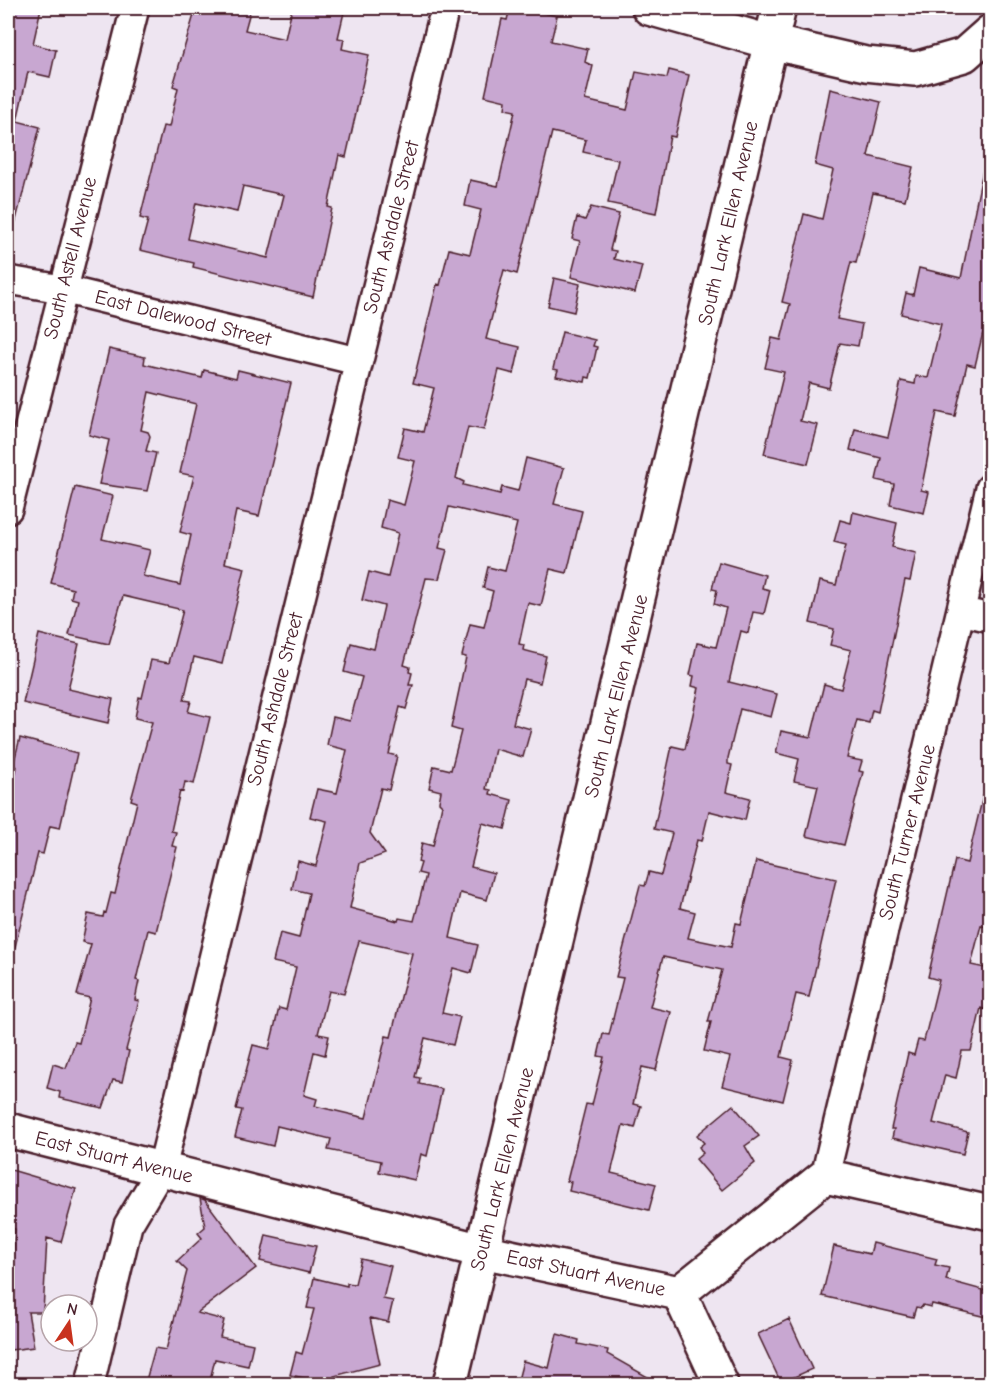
<svg xmlns="http://www.w3.org/2000/svg" width="998" height="1392" font-family="'Comic Neue',sans-serif">
<style>
.building{fill:#c8a7d1;stroke:#4a1f2b;stroke-width:1.5;fill-rule:evenodd}
.lines{fill:none;stroke-linecap:round;stroke-linejoin:round}
.minor-casing{stroke:#4a1f2b;stroke-width:32}
.tertiary-casing{stroke:#4a1f2b;stroke-width:38}
.minor{stroke:#fff;stroke-width:27}
.tertiary{stroke:#fff;stroke-width:33}
.labels{text-anchor:middle;dominant-baseline:central;stroke-width:4.5;stroke-linejoin:round;paint-order:stroke}
.street-label{font-size:20px;fill:#4a1f2b;stroke:#fff}
</style>
<rect width="100%" height="100%" fill="#eee5f1"/>
<filter id="ink" filterUnits="userSpaceOnUse"><feTurbulence type="fractalNoise" baseFrequency=".0167" numOctaves="2"/><feDisplacementMap in="SourceGraphic" scale="12" xChannelSelector="R" yChannelSelector="G"/><feConvolveMatrix kernelMatrix="1 2 1 2 8 2 1 2 1" color-interpolation-filters="sRGB"/></filter>
<g filter="url(#ink)">
<!-- building -->
<path class="building" d="M 8,8 L 41,8 L 33,44 L 56,50 L 50,77 L 28,72 L 17,121 L 40,127 L 15,224 L 8,223 Z
M 196,8 L 251,8 L 245,30 L 285,39 L 292,8 L 345,8 L 338,38 L 344,39 L 342,49 L 369,55 L 346,157 L 339,155 L 328,207 L 332,208 L 313,297 L 193,267 L 194,263 L 140,250 L 148,220 L 140,218 L 163,126 L 169,127 L 178,88 L 173,86 ZM 243,186 L 284,195 L 268,258 L 188,239 L 196,203 L 237,212 Z
M 510,8 L 522,8 L 557,16 L 551,41 L 588,49 L 585,62 L 593,66 L 585,100 L 627,110 L 636,72 L 667,78 L 669,70 L 689,75 L 675,137 L 670,136 L 656,213 L 608,203 L 618,160 L 583,152 L 586,140 L 552,132 L 517,274 L 504,270 L 486,339 L 520,347 L 514,374 L 499,370 L 484,430 L 468,427 L 456,478 L 464,482 L 463,485 L 500,494 L 502,487 L 518,491 L 526,458 L 564,468 L 554,504 L 582,511 L 567,573 L 550,569 L 541,606 L 528,603 L 519,644 L 524,645 L 523,650 L 546,656 L 540,683 L 524,679 L 513,724 L 531,729 L 523,757 L 495,749 L 486,789 L 491,790 L 490,794 L 512,800 L 505,829 L 482,823 L 471,867 L 494,873 L 487,900 L 460,893 L 450,938 L 478,945 L 471,973 L 453,968 L 442,1013 L 460,1017 L 453,1045 L 425,1038 L 415,1077 L 420,1078 L 419,1084 L 442,1089 L 427,1156 L 421,1154 L 415,1180 L 379,1172 L 381,1161 L 328,1150 L 331,1139 L 277,1126 L 273,1146 L 235,1137 L 242,1110 L 236,1109 L 253,1045 L 269,1049 L 279,1008 L 286,1010 L 296,967 L 273,962 L 280,933 L 299,938 L 309,893 L 292,889 L 298,861 L 316,866 L 327,821 L 310,817 L 317,789 L 337,793 L 347,750 L 327,745 L 333,717 L 350,721 L 362,677 L 344,672 L 351,643 L 374,649 L 384,606 L 362,600 L 369,572 L 388,577 L 398,533 L 381,528 L 387,500 L 404,505 L 415,461 L 398,457 L 405,428 L 423,432 L 434,388 L 413,383 L 437,284 L 440,285 L 449,249 L 470,254 L 481,210 L 465,206 L 470,180 L 498,186 L 515,111 L 505,109 L 506,101 L 485,96 L 502,19 L 507,20 ZM 449,507 L 517,523 L 505,571 L 488,567 L 483,588 L 493,591 L 484,627 L 470,624 L 462,656 L 466,657 L 451,728 L 461,731 L 451,770 L 434,766 L 429,788 L 441,791 L 439,802 L 442,805 L 433,846 L 422,843 L 418,862 L 421,863 L 418,873 L 426,875 L 414,921 L 399,918 L 398,921 L 350,908 L 360,863 L 385,854 L 370,833 L 381,788 L 389,790 L 397,756 L 389,754 L 400,707 L 406,709 L 413,685 L 409,685 L 412,673 L 409,672 L 410,667 L 404,665 L 426,578 L 439,579 L 447,550 L 439,548 ZM 359,941 L 412,953 L 391,1037 L 386,1036 L 366,1118 L 315,1106 L 317,1099 L 304,1095 L 314,1052 L 325,1055 L 329,1036 L 318,1034 L 329,991 L 344,994 Z
M 830,89 L 881,102 L 868,156 L 913,167 L 905,200 L 873,193 L 856,263 L 851,262 L 837,319 L 862,324 L 858,346 L 840,343 L 829,388 L 809,383 L 800,421 L 818,425 L 808,464 L 764,454 L 784,372 L 765,368 L 772,338 L 781,340 L 790,304 L 782,302 L 804,214 L 822,219 L 833,170 L 815,165 Z
M 983,170 L 990,171 L 990,303 L 975,366 L 967,364 L 955,416 L 937,412 L 921,490 L 929,492 L 924,513 L 890,505 L 894,484 L 876,480 L 881,458 L 850,450 L 855,429 L 888,437 L 901,381 L 915,384 L 916,376 L 928,378 L 941,324 L 901,314 L 906,293 L 913,295 L 919,268 L 961,278 Z
M 591,207 L 619,214 L 610,250 L 616,251 L 614,259 L 642,266 L 635,293 L 571,277 L 580,241 L 572,239 L 577,217 L 585,220 Z
M 554,278 L 580,284 L 574,312 L 548,306 Z
M 562,332 L 595,340 L 593,346 L 597,347 L 590,378 L 586,377 L 585,382 L 556,376 L 558,370 L 553,369 Z
M 109,349 L 145,357 L 144,364 L 202,378 L 204,370 L 236,378 L 238,370 L 291,383 L 259,516 L 236,511 L 225,563 L 245,568 L 222,664 L 194,657 L 184,700 L 191,701 L 188,712 L 210,717 L 194,784 L 185,782 L 183,792 L 180,791 L 171,831 L 176,832 L 172,846 L 177,847 L 156,932 L 148,930 L 136,980 L 139,981 L 135,1000 L 139,1001 L 126,1050 L 129,1051 L 122,1082 L 113,1080 L 103,1108 L 59,1098 L 60,1092 L 47,1088 L 53,1064 L 66,1068 L 75,1042 L 79,1043 L 90,998 L 77,995 L 91,944 L 82,942 L 88,914 L 103,917 L 104,912 L 106,913 L 111,893 L 115,894 L 137,802 L 131,800 L 152,722 L 135,718 L 139,697 L 142,698 L 151,660 L 169,663 L 183,610 L 123,596 L 109,644 L 69,635 L 78,600 L 71,598 L 73,589 L 51,583 L 75,487 L 113,496 L 102,539 L 150,550 L 143,576 L 180,585 L 191,535 L 180,532 L 194,476 L 180,473 L 196,404 L 149,392 L 141,430 L 148,432 L 150,436 L 146,451 L 156,453 L 147,491 L 99,484 L 109,440 L 89,435 Z
M 853,512 L 897,523 L 892,547 L 916,553 L 910,581 L 905,580 L 878,712 L 872,710 L 869,723 L 857,720 L 847,758 L 862,761 L 859,771 L 863,772 L 844,845 L 806,836 L 818,786 L 794,781 L 799,759 L 776,753 L 781,731 L 811,737 L 824,684 L 841,689 L 851,650 L 830,645 L 834,629 L 810,623 L 820,581 L 836,585 L 846,545 L 834,542 L 840,520 L 851,523 Z
M 719,562 L 765,575 L 762,588 L 770,590 L 764,614 L 753,612 L 748,633 L 741,631 L 729,682 L 777,694 L 771,717 L 740,709 L 728,758 L 728,764 L 732,765 L 726,792 L 750,798 L 745,820 L 709,811 L 702,841 L 697,840 L 680,908 L 695,912 L 688,938 L 731,947 L 736,923 L 741,924 L 756,861 L 836,879 L 809,997 L 796,994 L 781,1057 L 793,1060 L 783,1101 L 722,1086 L 730,1057 L 704,1051 L 711,1022 L 708,1022 L 722,970 L 663,957 L 650,1007 L 671,1012 L 656,1070 L 642,1067 L 633,1104 L 641,1106 L 635,1128 L 623,1125 L 611,1173 L 656,1184 L 649,1210 L 569,1191 L 571,1182 L 567,1181 L 586,1104 L 592,1105 L 604,1057 L 598,1056 L 603,1034 L 609,1035 L 623,978 L 616,977 L 640,885 L 645,886 L 649,872 L 661,875 L 672,833 L 654,829 L 672,746 L 685,749 L 699,688 L 692,686 L 694,676 L 690,675 L 697,643 L 716,647 L 726,608 L 714,604 L 717,590 L 712,589 Z
M 39,634 L 79,644 L 68,689 L 113,699 L 108,723 L 23,703 Z
M 20,738 L 77,753 L 60,828 L 50,826 L 43,854 L 38,853 L 15,947 L 8,946 L 8,810 L 17,767 L 13,765 Z
M 983,796 L 990,797 L 990,927 L 981,925 L 971,965 L 990,969 L 990,1011 L 981,1008 L 971,1051 L 962,1051 L 956,1078 L 945,1075 L 933,1123 L 968,1132 L 963,1154 L 892,1138 L 894,1129 L 891,1129 L 908,1053 L 914,1055 L 918,1040 L 924,1041 L 939,980 L 928,977 L 955,860 L 967,863 Z
M 733,1105 L 759,1136 L 745,1146 L 755,1163 L 722,1190 L 696,1159 L 703,1153 L 699,1147 L 704,1143 L 697,1135 Z
M 8,1169 L 76,1189 L 61,1242 L 47,1238 L 43,1312 L 28,1312 L 34,1347 L 11,1350 L 8,1329 L 15,1229 L 8,1227 Z
M 200,1198 L 205,1200 L 256,1268 L 197,1313 L 224,1320 L 220,1337 L 253,1344 L 248,1366 L 215,1359 L 209,1384 L 191,1380 L 190,1384 L 145,1384 L 155,1348 L 166,1350 L 187,1271 L 177,1261 L 202,1238 L 198,1233 L 205,1227 Z
M 266,1235 L 316,1246 L 309,1273 L 260,1261 Z
M 873,1243 L 937,1259 L 935,1265 L 949,1268 L 946,1280 L 990,1292 L 990,1318 L 932,1304 L 931,1307 L 923,1305 L 921,1308 L 916,1307 L 913,1317 L 822,1296 L 834,1246 L 870,1254 Z
M 361,1259 L 391,1266 L 383,1299 L 393,1301 L 388,1322 L 370,1318 L 380,1364 L 334,1376 L 332,1384 L 290,1375 L 296,1352 L 302,1354 L 314,1309 L 307,1308 L 314,1278 L 347,1286 L 347,1283 L 355,1284 Z
M 789,1319 L 812,1369 L 781,1383 L 758,1334 Z
M 557,1334 L 579,1340 L 578,1344 L 608,1350 L 607,1354 L 660,1384 L 517,1384 L 523,1361 L 549,1368 Z"/>
<g class="lines">
<!-- minor casing -->
<g class="minor-casing">
<path id="minor" d="M 8,280 L 62,289 L 357,361
M 8,509 L 135,8
M 961,611 L 990,618
M 825,1176 L 990,488
M 90,1384 L 128,1225 L 162,1168 L 445,8"/>
</g>
<!-- tertiary casing -->
<g class="tertiary-casing">
<path id="tertiary" d="M 649,8 L 770,42 L 866,64 L 915,69 L 964,55 L 990,32
M 8,1130 L 482,1251 L 679,1293 L 825,1176 L 990,1213
M 679,1293 L 721,1384
M 450,1384 L 779,8"/>
</g>
<!-- minor -->
<use href="#minor" class="minor"/>
<!-- tertiary -->
<use href="#tertiary" class="tertiary"/>
</g>
</g>
<g class="labels">
<!-- street labels -->
<g class="street-label">
<text transform="translate(728 223) rotate(-77)">South Lark Ellen Avenue</text>
<text transform="translate(391 227) rotate(-76)">South Ashdale Street</text>
<text transform="translate(70 258) rotate(-76)">South Astell Avenue</text>
<text transform="translate(183 318) rotate(14)">East Dalewood Street</text>
<text transform="translate(616 696) rotate(-76)">South Lark Ellen Avenue</text>
<text transform="translate(275 699) rotate(-76)">South Ashdale Street</text>
<text transform="translate(907 832) rotate(-76)">South Turner Avenue</text>
<text transform="translate(114 1157) rotate(14)">East Stuart Avenue</text>
<text transform="translate(502 1169) rotate(-76)">South Lark Ellen Avenue</text>
<text transform="translate(586 1273) rotate(12)">East Stuart Avenue</text>
</g>
</g>
<!-- margin -->
<rect width="998" height="1392" fill="none" stroke="#fff" stroke-width="30"/>
<rect x="15" y="15" width="968" height="1362" fill="none" stroke="#4a1f2b" stroke-width="2" filter="url(#ink)"/>
<!-- north arrow -->
<g transform="translate(69 1323) rotate(13)"><circle r="28" fill="#ffffff" stroke="#b7a5aa" stroke-width="1.5"/>
<path d="M0-4.5L10 22L0 15L-10 22Z" fill="#c8321e"/>
<text y="-9" font-size="16" font-weight="bold" text-anchor="middle" fill="#4a1f2b">N</text>
</g>
</svg>
